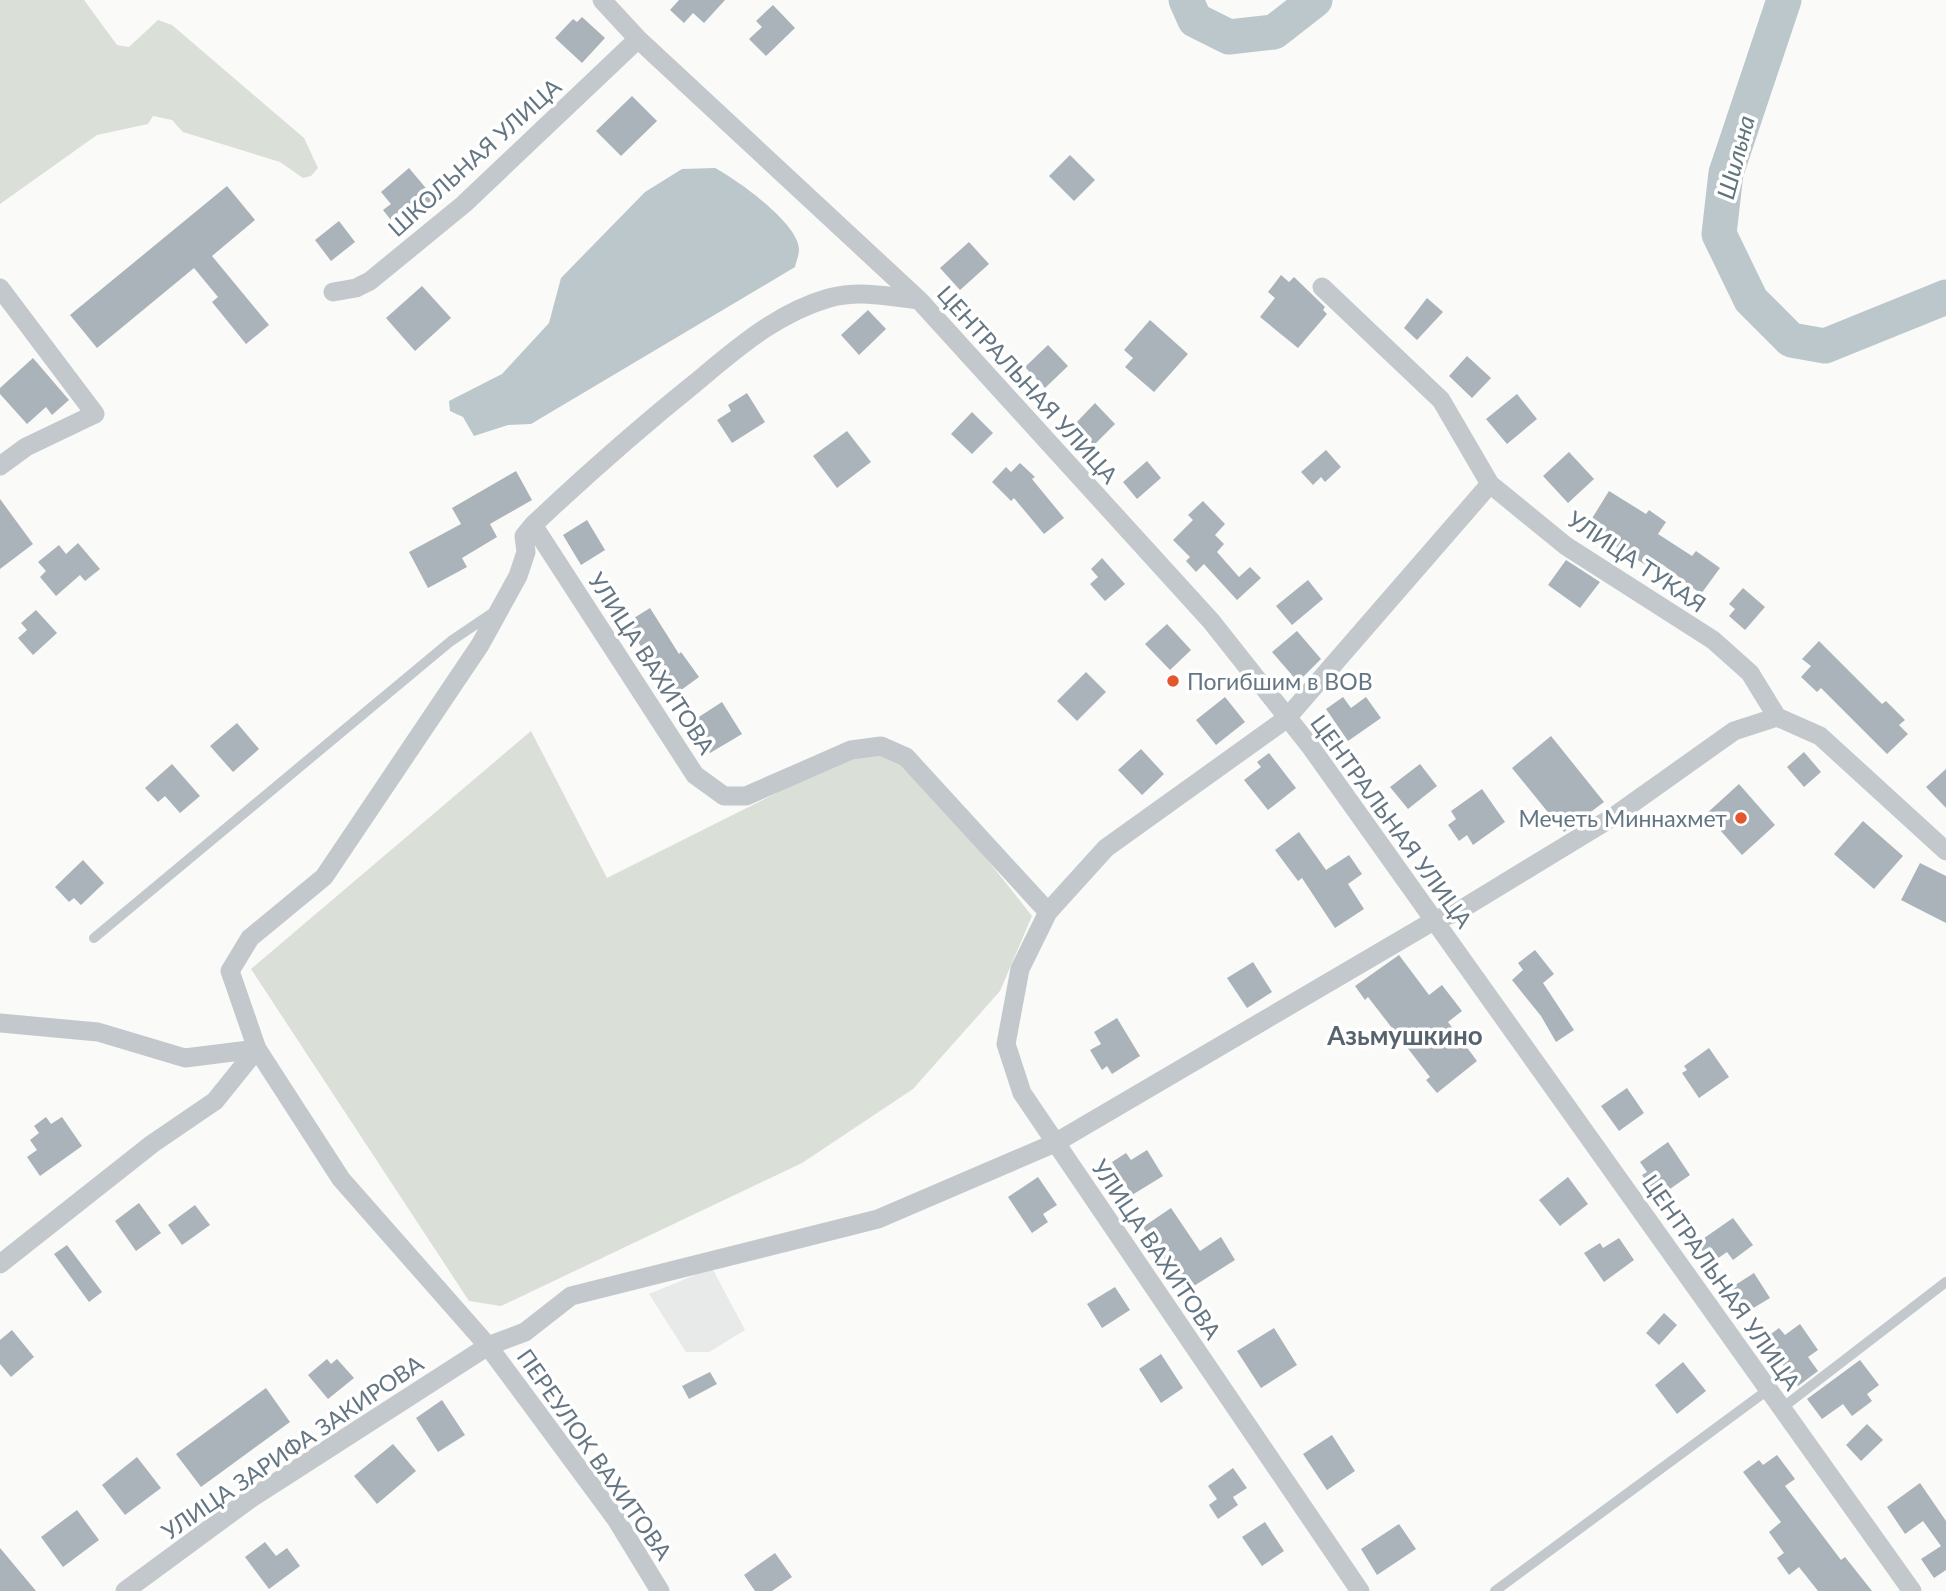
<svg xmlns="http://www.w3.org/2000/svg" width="1946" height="1591" font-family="Lato,sans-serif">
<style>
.built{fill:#e8e9e9}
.green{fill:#dadfd7}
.water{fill:#bbc7cb}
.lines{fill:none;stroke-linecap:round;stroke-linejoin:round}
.river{stroke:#bbc7cb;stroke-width:35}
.building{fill:#aab3b9}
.lane{stroke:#c3c8cc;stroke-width:10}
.street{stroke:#c3c8cc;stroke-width:19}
.poi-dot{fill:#e4572e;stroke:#fff;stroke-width:2.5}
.labels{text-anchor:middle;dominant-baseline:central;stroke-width:7;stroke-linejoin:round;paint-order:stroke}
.street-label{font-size:23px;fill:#657683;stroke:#fff}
.poi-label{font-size:23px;fill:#657683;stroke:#fff;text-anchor:start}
.water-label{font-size:24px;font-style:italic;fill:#60757c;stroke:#fff}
.quarter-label{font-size:26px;font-weight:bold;fill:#57646e;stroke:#fff}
</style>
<rect width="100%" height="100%" fill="#fafaf8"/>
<!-- built -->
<path class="built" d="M 712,1268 L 745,1330 L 709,1352 L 686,1352 L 649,1294 Z"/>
<!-- green -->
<path class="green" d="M 0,0 L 84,0 L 117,45 L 129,47 L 158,20 L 172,25 L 304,138 L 318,168 L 311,176 L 303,178 L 280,162 L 183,132 L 172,120 L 153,116 L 148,124 L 97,135 L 0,204 Z
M 531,731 L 607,878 L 844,759 L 879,754 L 902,763 L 967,834 L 1032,916 L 1000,991 L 913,1089 L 802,1163 L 501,1306 L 469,1301 L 251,969 Z"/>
<!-- water -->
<path class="water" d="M 715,168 C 736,179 800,224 799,250 C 799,255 796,262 795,267 L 531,424 L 508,425 L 474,436 L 463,417 L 450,411 L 449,401 L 502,374 L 549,323 L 561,278 L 645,192 L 682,169 Z"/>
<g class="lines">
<!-- river -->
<path class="river" d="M 1186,0 L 1195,20 L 1229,37 L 1274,32 L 1315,0
M 1784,0 L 1726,173 L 1719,234 L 1751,300 L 1791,340 L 1825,346 L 1946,297"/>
</g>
<!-- building -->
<path class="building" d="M 679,0 L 725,0 L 704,23 L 693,13 L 684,23 L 670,10 Z
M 773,5 L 795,28 L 766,56 L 749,39 L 762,27 L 756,21 Z
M 582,17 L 605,38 L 582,63 L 555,38 L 573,19 L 577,22 Z
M 632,96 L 657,121 L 621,156 L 596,131 Z
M 1070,155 L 1095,180 L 1074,201 L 1049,176 Z
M 409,168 L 435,199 L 408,222 L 404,216 L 394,224 L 383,210 L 391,204 L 381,192 Z
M 227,186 L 255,220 L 212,256 L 269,325 L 246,344 L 212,302 L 218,297 L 194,268 L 97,348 L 70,315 Z
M 339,221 L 355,242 L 331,261 L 315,240 Z
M 969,242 L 989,264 L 960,290 L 940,268 Z
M 1281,275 L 1289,282 L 1294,277 L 1325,307 L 1323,310 L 1327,314 L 1298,348 L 1260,317 L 1275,298 L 1268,292 Z
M 422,286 L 451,318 L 415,351 L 386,318 Z
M 1427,298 L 1443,312 L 1417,340 L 1404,328 Z
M 868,310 L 886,329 L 859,355 L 841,335 Z
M 1150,320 L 1188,354 L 1154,392 L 1125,367 L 1133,358 L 1124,350 Z
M 1048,345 L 1068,366 L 1045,388 L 1025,367 Z
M 1467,356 L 1491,378 L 1472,398 L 1449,376 Z
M 33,358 L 69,400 L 52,415 L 46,407 L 27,424 L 0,394 L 0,388 Z
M 747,393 L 765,422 L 732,443 L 717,420 L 731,411 L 728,405 Z
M 1517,394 L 1537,419 L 1507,444 L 1486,419 Z
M 1095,403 L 1115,424 L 1094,445 L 1074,425 Z
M 972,412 L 993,433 L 972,454 L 951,434 Z
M 847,431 L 871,462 L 837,488 L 813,456 Z
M 1326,450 L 1341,467 L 1325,482 L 1321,477 L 1313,485 L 1301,472 Z
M 1569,452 L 1594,479 L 1568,503 L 1543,476 Z
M 1147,461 L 1161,478 L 1137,499 L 1123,482 Z
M 1020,463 L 1035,477 L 1032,479 L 1064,518 L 1044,534 L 1014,498 L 1011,501 L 992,482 L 1006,467 L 1011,472 Z
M 516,471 L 532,500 L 490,524 L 497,537 L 462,558 L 467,567 L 428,588 L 409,552 L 461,524 L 452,508 Z
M 1609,491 L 1646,514 L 1649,510 L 1666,522 L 1658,534 L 1692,556 L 1696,551 L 1720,568 L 1701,594 L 1662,564 L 1657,572 L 1586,528 Z
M 0,499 L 33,544 L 0,569 Z
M 1203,501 L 1225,524 L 1215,535 L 1224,544 L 1217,552 L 1239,577 L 1250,567 L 1261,578 L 1237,600 L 1204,564 L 1196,572 L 1186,561 L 1190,557 L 1173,540 L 1193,520 L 1188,515 Z
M 587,520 L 605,550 L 581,565 L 563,535 Z
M 78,543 L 100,569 L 85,581 L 80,575 L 56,596 L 40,577 L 46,571 L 38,562 L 59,545 L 66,554 Z
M 1102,558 L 1125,584 L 1105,601 L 1090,584 L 1098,577 L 1091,569 Z
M 1566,560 L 1600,582 L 1580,608 L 1548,585 Z
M 1308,580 L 1323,599 L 1292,625 L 1276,606 Z
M 1743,588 L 1765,607 L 1745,630 L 1729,616 L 1735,609 L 1729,604 Z
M 650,608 L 679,654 L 681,652 L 699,677 L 673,696 L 626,623 Z
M 36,610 L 57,633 L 33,655 L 18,638 L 27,630 L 21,623 Z
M 1167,624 L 1191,650 L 1170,670 L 1145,644 Z
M 1297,631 L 1321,659 L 1298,682 L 1272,652 Z
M 1819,641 L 1882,704 L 1886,701 L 1905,720 L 1899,725 L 1908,734 L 1887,754 L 1821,688 L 1817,692 L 1801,677 L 1811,666 L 1802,659 Z
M 1086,672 L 1106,692 L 1077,721 L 1057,701 Z
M 1225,697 L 1245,722 L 1216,745 L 1196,720 Z
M 1343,697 L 1351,708 L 1366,697 L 1381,718 L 1348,741 L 1326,709 Z
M 722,702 L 742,734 L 710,753 L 691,722 Z
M 237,723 L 259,749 L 233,772 L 210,746 Z
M 1551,736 L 1604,802 L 1564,832 L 1512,768 Z
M 1141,749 L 1164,774 L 1142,795 L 1118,770 Z
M 1804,752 L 1821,772 L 1804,787 L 1787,767 Z
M 1269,753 L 1296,788 L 1268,810 L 1244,780 L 1261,767 L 1257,762 Z
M 172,764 L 200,796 L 180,813 L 165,796 L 158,802 L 145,788 Z
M 1420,764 L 1437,786 L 1408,809 L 1390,787 Z
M 1946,769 L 1946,808 L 1926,787 Z
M 1739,784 L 1775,825 L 1742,855 L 1706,814 Z
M 1482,789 L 1505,822 L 1473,845 L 1467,835 L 1459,841 L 1448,825 L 1456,819 L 1451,811 Z
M 1863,821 L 1903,856 L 1874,889 L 1834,854 Z
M 1299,832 L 1326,870 L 1349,855 L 1362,874 L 1348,884 L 1364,909 L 1335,928 L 1302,878 L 1298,881 L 1275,850 Z
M 83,860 L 104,883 L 81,905 L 74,898 L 69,902 L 55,887 Z
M 1920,863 L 1946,876 L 1946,923 L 1901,900 Z
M 1535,950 L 1554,974 L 1543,983 L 1574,1030 L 1556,1042 L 1541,1016 L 1512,980 L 1523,970 L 1518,963 Z
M 1399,955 L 1429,995 L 1442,985 L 1462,1011 L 1448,1022 L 1477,1061 L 1437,1093 L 1426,1080 L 1430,1077 L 1368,997 L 1365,1000 L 1355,986 Z
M 1253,962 L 1272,992 L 1247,1008 L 1227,978 Z
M 1117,1018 L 1140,1056 L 1112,1074 L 1107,1066 L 1102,1070 L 1090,1050 L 1101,1044 L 1094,1032 Z
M 1709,1048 L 1729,1077 L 1699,1098 L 1682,1073 L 1687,1070 L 1684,1066 Z
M 1627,1088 L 1644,1113 L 1619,1131 L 1601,1106 Z
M 46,1117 L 51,1124 L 62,1117 L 82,1146 L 40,1176 L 27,1157 L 37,1150 L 30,1140 L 39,1133 L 34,1126 Z
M 1668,1142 L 1690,1175 L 1657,1198 L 1642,1175 L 1647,1172 L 1640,1162 Z
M 1147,1150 L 1163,1176 L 1132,1195 L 1112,1162 L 1126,1153 L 1131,1160 Z
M 1038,1177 L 1057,1205 L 1043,1214 L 1048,1222 L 1032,1233 L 1008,1197 Z
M 1568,1177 L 1588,1204 L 1560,1226 L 1539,1200 Z
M 139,1203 L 161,1233 L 136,1251 L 115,1221 Z
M 195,1205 L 210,1225 L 182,1245 L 168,1225 Z
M 1171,1208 L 1200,1251 L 1221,1237 L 1235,1260 L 1186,1291 L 1143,1227 Z
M 1733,1218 L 1753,1245 L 1733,1260 L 1727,1252 L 1711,1263 L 1697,1243 Z
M 1619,1238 L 1634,1260 L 1604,1282 L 1584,1253 L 1600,1243 L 1603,1248 Z
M 67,1245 L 102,1292 L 89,1302 L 54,1254 Z
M 1754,1273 L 1770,1298 L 1745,1313 L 1729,1289 Z
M 1115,1287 L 1130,1310 L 1102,1328 L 1087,1304 Z
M 1664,1313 L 1677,1325 L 1659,1345 L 1646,1333 Z
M 1800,1324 L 1818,1350 L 1808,1357 L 1818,1371 L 1798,1386 L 1764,1339 L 1779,1328 L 1785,1335 Z
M 1274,1328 L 1297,1365 L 1261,1388 L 1237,1351 Z
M 12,1330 L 34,1357 L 11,1377 L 0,1364 L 0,1340 Z
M 1161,1354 L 1183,1388 L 1161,1403 L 1139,1369 Z
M 327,1359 L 331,1364 L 337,1359 L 354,1378 L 328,1399 L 308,1375 Z
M 1860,1360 L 1879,1385 L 1867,1394 L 1872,1401 L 1852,1416 L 1843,1404 L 1822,1419 L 1807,1399 Z
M 1683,1362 L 1706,1391 L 1677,1414 L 1655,1385 Z
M 710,1372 L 717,1384 L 689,1399 L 682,1386 Z
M 266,1388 L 290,1422 L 201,1487 L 176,1454 Z
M 442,1400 L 465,1435 L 438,1452 L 416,1418 Z
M 1867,1424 L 1883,1440 L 1861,1461 L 1846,1445 Z
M 1332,1435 L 1355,1471 L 1327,1490 L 1303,1454 Z
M 393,1444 L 416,1471 L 377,1504 L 354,1476 Z
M 1777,1455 L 1795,1479 L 1785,1486 L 1841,1560 L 1845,1557 L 1872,1591 L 1818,1591 L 1799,1567 L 1789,1575 L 1777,1558 L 1784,1553 L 1769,1532 L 1781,1522 L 1743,1472 L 1759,1460 L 1763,1465 Z
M 137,1457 L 161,1488 L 125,1515 L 102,1485 Z
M 1233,1468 L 1247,1488 L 1233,1497 L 1238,1505 L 1218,1519 L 1209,1505 L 1217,1499 L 1208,1486 Z
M 1920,1483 L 1946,1521 L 1946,1570 L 1934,1578 L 1921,1559 L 1941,1546 L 1923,1521 L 1905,1534 L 1887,1507 Z
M 77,1510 L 99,1540 L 63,1567 L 41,1537 Z
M 1265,1522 L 1284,1551 L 1262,1566 L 1242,1537 Z
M 1399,1524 L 1416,1549 L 1377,1575 L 1361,1549 Z
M 265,1542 L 276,1556 L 287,1548 L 300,1566 L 269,1589 L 245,1557 Z
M 0,1548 L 36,1591 L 0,1591 Z
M 775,1553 L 792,1577 L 772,1591 L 755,1591 L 744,1575 Z"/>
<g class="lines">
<!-- lane -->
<path class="lane" d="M 94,938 L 451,641 L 491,614
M 1782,1408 L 1946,1282
M 1495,1591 L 1769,1389"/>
<!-- street -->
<path class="street" d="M 602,0 L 638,39 L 919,300 L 1211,621 L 1310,746 L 1912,1591
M 1322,287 L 1441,400 L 1490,484 L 1566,546 L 1713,640 L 1750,673 L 1777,717 L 1820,736 L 1946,851
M 0,288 L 95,414 L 26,447 L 0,466
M 333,292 L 356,288 L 370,281 L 464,204 L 638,39
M 533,525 L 695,775 L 724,796 L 746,796 L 851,750 L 881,746 L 906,757 L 1048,912
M 0,1023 L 98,1032 L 185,1058 L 257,1049 L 341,1179 L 488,1346 L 525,1332 L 571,1296 L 878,1219 L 1055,1143 L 1435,920 L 1457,912 L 1613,817 L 1734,731 L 1777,717
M 0,1264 L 152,1144 L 215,1101 L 257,1049 L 230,971 L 250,938 L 324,877 L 480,645 L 518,576 L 526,552 L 524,536 L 533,525 C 585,476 638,429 694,384 C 735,350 776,313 829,298 C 859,290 888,296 919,300
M 125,1591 L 250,1499 L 488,1346 L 616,1519 L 660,1591
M 1360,1591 L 1022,1093 L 1006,1044 L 1020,969 L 1048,912 L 1106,848 L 1286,719 L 1490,484"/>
</g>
<!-- markers -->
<g class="poi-dot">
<circle cx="1173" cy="681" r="7"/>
<circle cx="1741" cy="818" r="7"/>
</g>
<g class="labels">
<!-- street labels -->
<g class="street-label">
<text transform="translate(474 157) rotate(-42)">ШКОЛЬНАЯ УЛИЦА</text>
<text transform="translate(1028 384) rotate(48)">ЦЕНТРАЛЬНАЯ УЛИЦА</text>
<text transform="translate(1637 561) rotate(34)">УЛИЦА ТУКАЯ</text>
<text transform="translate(652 663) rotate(57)">УЛИЦА ВАХИТОВА</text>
<text transform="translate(1392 821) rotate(54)">ЦЕНТРАЛЬНАЯ УЛИЦА</text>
<text transform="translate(1157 1249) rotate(56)">УЛИЦА ВАХИТОВА</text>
<text transform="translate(1722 1282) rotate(55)">ЦЕНТРАЛЬНАЯ УЛИЦА</text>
<text transform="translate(292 1447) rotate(-34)">УЛИЦА ЗАРИФА ЗАКИРОВА</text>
<text transform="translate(595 1454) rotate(55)">ПЕРЕУЛОК ВАХИТОВА</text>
</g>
<!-- poi labels -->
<g class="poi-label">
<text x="1187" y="681">Погибшим в ВОВ</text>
<text x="1727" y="818" text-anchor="end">Мечеть Миннахмет</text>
</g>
<!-- water labels -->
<g class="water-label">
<text transform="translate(1735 157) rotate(-75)">Шильна</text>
</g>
<!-- quarter labels -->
<g class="quarter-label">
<text x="1405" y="1035">Азьмушкино</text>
</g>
</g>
</svg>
